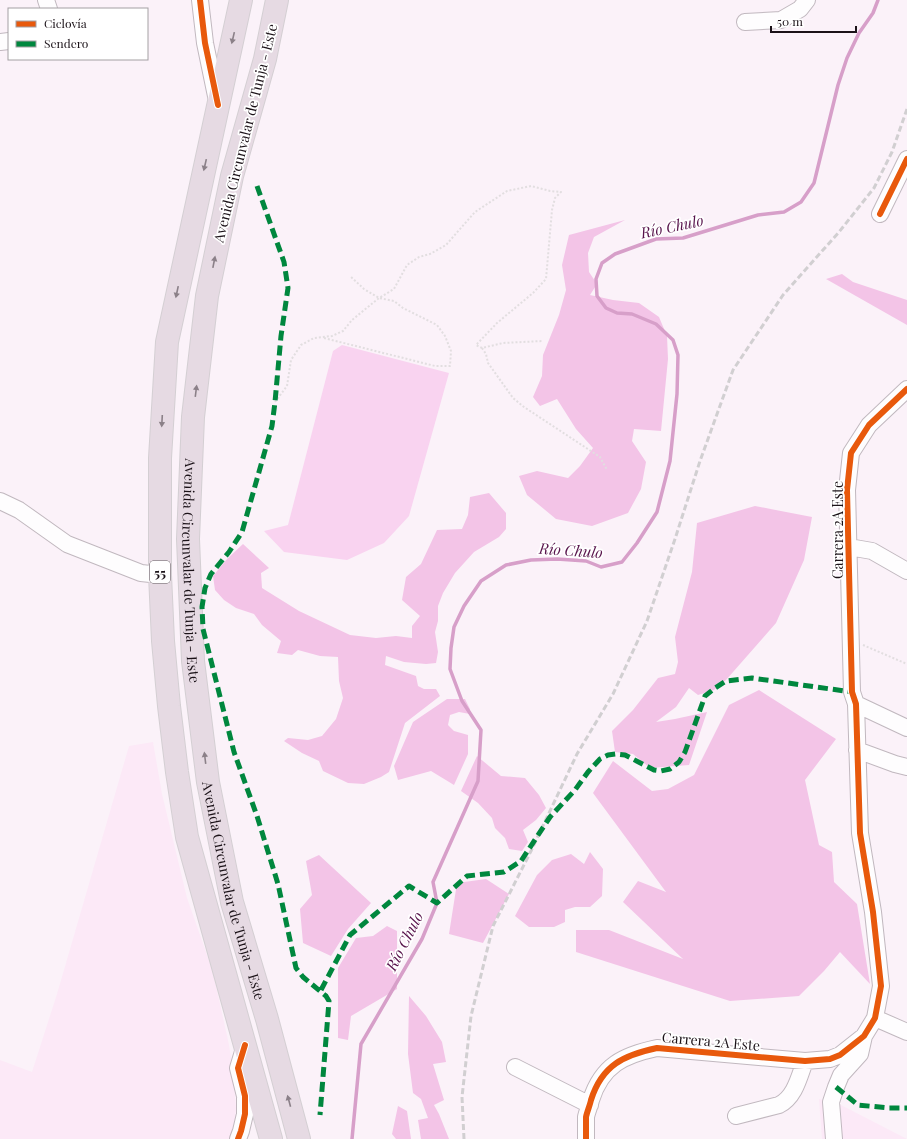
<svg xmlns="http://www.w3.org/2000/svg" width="907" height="1139" font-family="'Playfair Display',serif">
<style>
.built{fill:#fce9f7}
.green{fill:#f9d3f0}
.forest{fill:#f3c4e7}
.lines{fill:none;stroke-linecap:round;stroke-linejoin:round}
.stream{stroke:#d79fc9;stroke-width:3.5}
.minor-casing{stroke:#c1b8bf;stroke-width:18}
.highway-casing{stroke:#d4cfd3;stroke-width:24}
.path{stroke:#e2dee0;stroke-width:2;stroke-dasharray:2 2;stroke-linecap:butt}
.minor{stroke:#fefdfe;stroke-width:16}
.highway{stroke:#e6dae3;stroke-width:22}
.rail{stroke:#d1cfd1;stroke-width:3;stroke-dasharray:6 3;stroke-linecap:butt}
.quiet{stroke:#00873e;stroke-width:5;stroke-dasharray:10 5;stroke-linecap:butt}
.cycleway-casing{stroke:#fff;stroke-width:8}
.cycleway{stroke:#e8590c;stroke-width:6}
.oneway{fill:#8b8088}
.labels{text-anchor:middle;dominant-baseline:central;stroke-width:3.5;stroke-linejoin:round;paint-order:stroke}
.shield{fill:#fff;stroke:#5f595d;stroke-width:1}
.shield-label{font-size:13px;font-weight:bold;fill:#1b1218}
.street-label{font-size:14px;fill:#1b1218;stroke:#fff}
.water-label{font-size:15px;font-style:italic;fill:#57134b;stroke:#fff}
</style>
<rect width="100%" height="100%" fill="#fbf2f9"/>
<!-- built -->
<path class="built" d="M 153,742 L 162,794 L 187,898 L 213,972 L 229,1045 L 233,1071 L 236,1108 L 234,1131 L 229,1139 L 0,1139 L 0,1060 L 32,1072 L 57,994 L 129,746 Z
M 819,1099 L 839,1104 L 907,1139 L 822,1139 Z"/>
<!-- green -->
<path class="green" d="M 342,345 L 449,373 L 409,516 L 384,543 L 347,560 L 284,552 L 264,531 L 288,525 L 333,351 Z"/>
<!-- forest -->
<path class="forest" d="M 625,220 L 594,237 L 588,253 L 589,272 L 597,284 L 590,295 L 613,300 L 639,303 L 659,317 L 667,336 L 668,359 L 661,431 L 634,429 L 632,441 L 646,462 L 641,489 L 628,513 L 592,526 L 556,519 L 527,495 L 519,476 L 537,471 L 568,478 L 580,466 L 593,448 L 576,429 L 557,399 L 540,406 L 533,397 L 542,376 L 543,355 L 559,315 L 566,290 L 562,265 L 569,235 Z
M 842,274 L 853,282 L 907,300 L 907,325 L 826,279 Z
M 489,493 L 506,513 L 506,529 L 499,537 L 474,552 L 455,573 L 443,593 L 438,606 L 438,621 L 435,632 L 438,652 L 436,663 L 426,664 L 404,662 L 386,656 L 385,665 L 416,676 L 418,686 L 424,689 L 436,689 L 440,696 L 405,723 L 389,772 L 381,777 L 364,784 L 348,783 L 323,771 L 319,761 L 302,753 L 284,741 L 288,738 L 308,740 L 322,736 L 336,719 L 343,698 L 339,681 L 338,657 L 320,656 L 298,650 L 292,655 L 277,653 L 281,641 L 262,625 L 254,614 L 236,608 L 224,600 L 215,590 L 213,576 L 227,559 L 243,544 L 269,568 L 261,573 L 262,588 L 299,611 L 350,635 L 376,638 L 396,636 L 412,638 L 412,626 L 420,616 L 402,600 L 406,577 L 421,564 L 437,530 L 462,529 L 468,515 L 470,497 Z
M 755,506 L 812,517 L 804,560 L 776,623 L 726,680 L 714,690 L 698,695 L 689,688 L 676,707 L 656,722 L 675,719 L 707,712 L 689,765 L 650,768 L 633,754 L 615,752 L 612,731 L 633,710 L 658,678 L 675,674 L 678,662 L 675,637 L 692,572 L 697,523 Z
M 759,690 L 836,739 L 805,780 L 819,845 L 832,852 L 834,882 L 857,904 L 870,984 L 840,952 L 824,971 L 799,996 L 730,1001 L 576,952 L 576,930 L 609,930 L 683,959 L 623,902 L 638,881 L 666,892 L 593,793 L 613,761 L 652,791 L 668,789 L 694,775 L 729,705 Z
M 447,699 L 465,699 L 470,709 L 470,714 L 459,712 L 450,715 L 448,725 L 454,731 L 468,735 L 468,754 L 454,785 L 431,771 L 398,780 L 394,766 L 413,722 Z
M 477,756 L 501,776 L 525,778 L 539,795 L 546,808 L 536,820 L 523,830 L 528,842 L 522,851 L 509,849 L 505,838 L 495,828 L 492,818 L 478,803 L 461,791 Z
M 590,852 L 603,869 L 602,896 L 590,907 L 575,907 L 565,910 L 565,922 L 554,927 L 529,927 L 515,916 L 537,875 L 552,860 L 571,854 L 584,864 Z
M 319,855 L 371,903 L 348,929 L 331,956 L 303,943 L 300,909 L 312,895 L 306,861 Z
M 486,879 L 509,894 L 483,943 L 449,934 L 457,883 Z
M 387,926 L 397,931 L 397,989 L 351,1016 L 348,1040 L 338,1038 L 338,968 L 356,938 L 373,936 Z
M 409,996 L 426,1016 L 442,1042 L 446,1062 L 433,1064 L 444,1100 L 434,1105 L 439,1114 L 449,1139 L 421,1139 L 418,1120 L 428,1118 L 421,1099 L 413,1093 L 408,1054 Z
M 398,1106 L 407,1111 L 411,1139 L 396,1139 L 392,1134 Z"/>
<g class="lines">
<!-- stream -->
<path class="stream" d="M 352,1139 L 361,1044 L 422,939 L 437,903 L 433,882 L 478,781 L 481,730 L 462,701 L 450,669 L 451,648 L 454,627 L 464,606 L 481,581 L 506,565 L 531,560 L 557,559 L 586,561 L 601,567 L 622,562 L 637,543 L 657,512 L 670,461 L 677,394 L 678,355 L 673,340 L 656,324 L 632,314 L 617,313 L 606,308 L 597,296 L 596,279 L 602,263 L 615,254 L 656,239 L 683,238 L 758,215 L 784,212 L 801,202 L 814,183 L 838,85 L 847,58 L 859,33 L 873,13 L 878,0"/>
<!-- minor casing -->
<g class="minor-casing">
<path id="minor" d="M 46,0 L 49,9
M 200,0 L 205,43 L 217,101
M 745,22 L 781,20 L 800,9 L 807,0
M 0,42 L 9,41
M 880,214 L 907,159
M 0,501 L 19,510 L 67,544 L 141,573 L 160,575
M 849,547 L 872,551 L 907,571
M 856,704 L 907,728
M 857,750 L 895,764 L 907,767
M 875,1018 L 907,1032
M 515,1067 L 590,1105
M 736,1116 L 779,1105 C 795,1097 799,1077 805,1061
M 238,1139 L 241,1131 L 245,1114 L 245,1096 L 238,1068 L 245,1045
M 586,1139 C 586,1132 586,1124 586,1117 C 587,1112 590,1105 591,1100 C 602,1065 624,1055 657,1048 L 805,1061 L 830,1059 L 840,1055 L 864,1036 L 875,1018 L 881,986 L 873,912 L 860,833 L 856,704 L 852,692 L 847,490 L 851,453 L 869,425 L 907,389
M 834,1139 L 831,1102 L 836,1087 L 841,1075 L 860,1054 L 864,1036"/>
</g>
<!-- highway casing -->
<g class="highway-casing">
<g id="highway">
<path d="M 241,0 L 167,342 L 160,458 L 160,575 L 163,641 L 169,706 L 177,772 L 187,837 L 271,1139"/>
<path id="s1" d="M 277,0 L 265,59 L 232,176 L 207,296 L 193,417 L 188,539 L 193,661 L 208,782 L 232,902 L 267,1019 L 299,1139"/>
</g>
</g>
<!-- path -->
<path class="path" d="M 324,338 L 435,366 L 450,366 L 451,351 L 445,336 L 437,325 L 403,308 L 394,301 L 379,298 L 364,289 L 350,276
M 482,348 L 486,354 L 488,363 L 513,398 L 524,407 L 600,457 L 607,470
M 275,402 L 287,386 L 291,360 L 301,345 L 314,338 L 332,336 L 343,331 L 352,320 L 379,298 L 394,289 L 407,265 L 419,257 L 430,254 L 446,245 L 475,212 L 507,191 L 531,186 L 550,191 L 561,192 L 555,198 L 552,210 L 546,279 L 533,293 L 497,323 L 476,345 L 482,348 L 503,343 L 542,341
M 863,645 L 907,664"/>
<!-- minor -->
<use href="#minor" class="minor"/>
<!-- highway -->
<use href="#highway" class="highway"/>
<!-- rail -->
<path class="rail" d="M 464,1139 L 462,1097 L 471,1016 L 493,926 L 531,851 L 577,754 L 613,694 L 647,621 L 675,539 L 700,461 L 733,370 L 783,295 L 839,232 L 874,188 L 892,152 L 907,109"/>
<!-- quiet -->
<path class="quiet" d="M 257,186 L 284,262 L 288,288 L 281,336 L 275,402 L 272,426 L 242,532 L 229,552 L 211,574 L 205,588 L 202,607 L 203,629 L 234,752 L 257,816 L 278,884 L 296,968 L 303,977 L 326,996 L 329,1001 L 320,1115
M 321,990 L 350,935 L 409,886 L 437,903 L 467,876 L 504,872 L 521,861 L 550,817 L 575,790 L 588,772 L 600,759 L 608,755 L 616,754 L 625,755 L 654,770 L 661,771 L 670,769 L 679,762 L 685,752 L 705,696 L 715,688 L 726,681 L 752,678 L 852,692
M 836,1087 L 858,1105 L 889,1108 L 907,1108"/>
<!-- cycleway casing -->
<g class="cycleway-casing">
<path id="cycleway" d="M 200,0 L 205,43 L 218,105
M 880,214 L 907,159
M 238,1139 L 241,1131 L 245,1114 L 245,1096 L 238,1068 L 245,1045
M 586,1139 C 586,1132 586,1124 586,1117 C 587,1112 590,1105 591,1100 C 602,1065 624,1055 657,1048 L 805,1061 L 830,1059 L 840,1055 L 864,1036 L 875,1018 L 881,986 L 873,912 L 860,833 L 856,704 L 852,692 L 847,490 L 851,453 L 869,425 L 907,389"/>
</g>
<!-- cycleway -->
<use href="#cycleway" class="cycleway"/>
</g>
<!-- one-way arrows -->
<defs><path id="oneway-solid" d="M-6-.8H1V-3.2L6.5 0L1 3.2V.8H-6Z"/></defs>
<g class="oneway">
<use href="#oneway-solid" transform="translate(233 38) rotate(103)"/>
<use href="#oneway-solid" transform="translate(205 165) rotate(103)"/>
<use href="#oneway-solid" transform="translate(214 262) rotate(-79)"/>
<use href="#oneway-solid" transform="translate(177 292) rotate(102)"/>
<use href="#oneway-solid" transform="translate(196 391) rotate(-83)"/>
<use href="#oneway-solid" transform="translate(162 421) rotate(93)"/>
<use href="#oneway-solid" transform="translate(205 758) rotate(-97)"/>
<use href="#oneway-solid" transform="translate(289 1101) rotate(-105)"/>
</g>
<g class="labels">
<!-- shield labels -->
<rect class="shield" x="150" y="561" width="20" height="22" rx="3"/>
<g class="shield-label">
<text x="160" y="572">55</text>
</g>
<!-- street labels -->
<g class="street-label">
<text transform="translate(245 133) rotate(-76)">Avenida Circunvalar de Tunja - Este</text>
<text transform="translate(837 530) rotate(-90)">Carrera 2A Este</text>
<text stroke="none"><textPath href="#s1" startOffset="580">Avenida Circunvalar de Tunja - Este</textPath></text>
<text stroke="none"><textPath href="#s1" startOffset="904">Avenida Circunvalar de Tunja - Este</textPath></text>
<text transform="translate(711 1041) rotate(5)">Carrera 2A Este</text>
</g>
<!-- water labels -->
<g class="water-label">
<text transform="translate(672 226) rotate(-12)">Río Chulo</text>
<text transform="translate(571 550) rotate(4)">Río Chulo</text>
<text transform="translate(404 941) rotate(-63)">Río Chulo</text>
</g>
</g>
<!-- legend -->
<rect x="8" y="8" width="140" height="52" fill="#ffffff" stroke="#a4a0a3"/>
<rect x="16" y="21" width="20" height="6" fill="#e8590c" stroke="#a4a0a3"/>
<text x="44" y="28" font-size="12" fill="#1b1218">Ciclovía</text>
<rect x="16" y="41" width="20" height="6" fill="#00873e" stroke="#a4a0a3"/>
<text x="44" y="48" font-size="12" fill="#1b1218">Sendero</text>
<!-- scale -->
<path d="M771 26v6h85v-6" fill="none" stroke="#1b1218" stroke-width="2"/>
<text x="777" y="26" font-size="12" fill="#1b1218" stroke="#ffffff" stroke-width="3" paint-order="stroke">50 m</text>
</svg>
